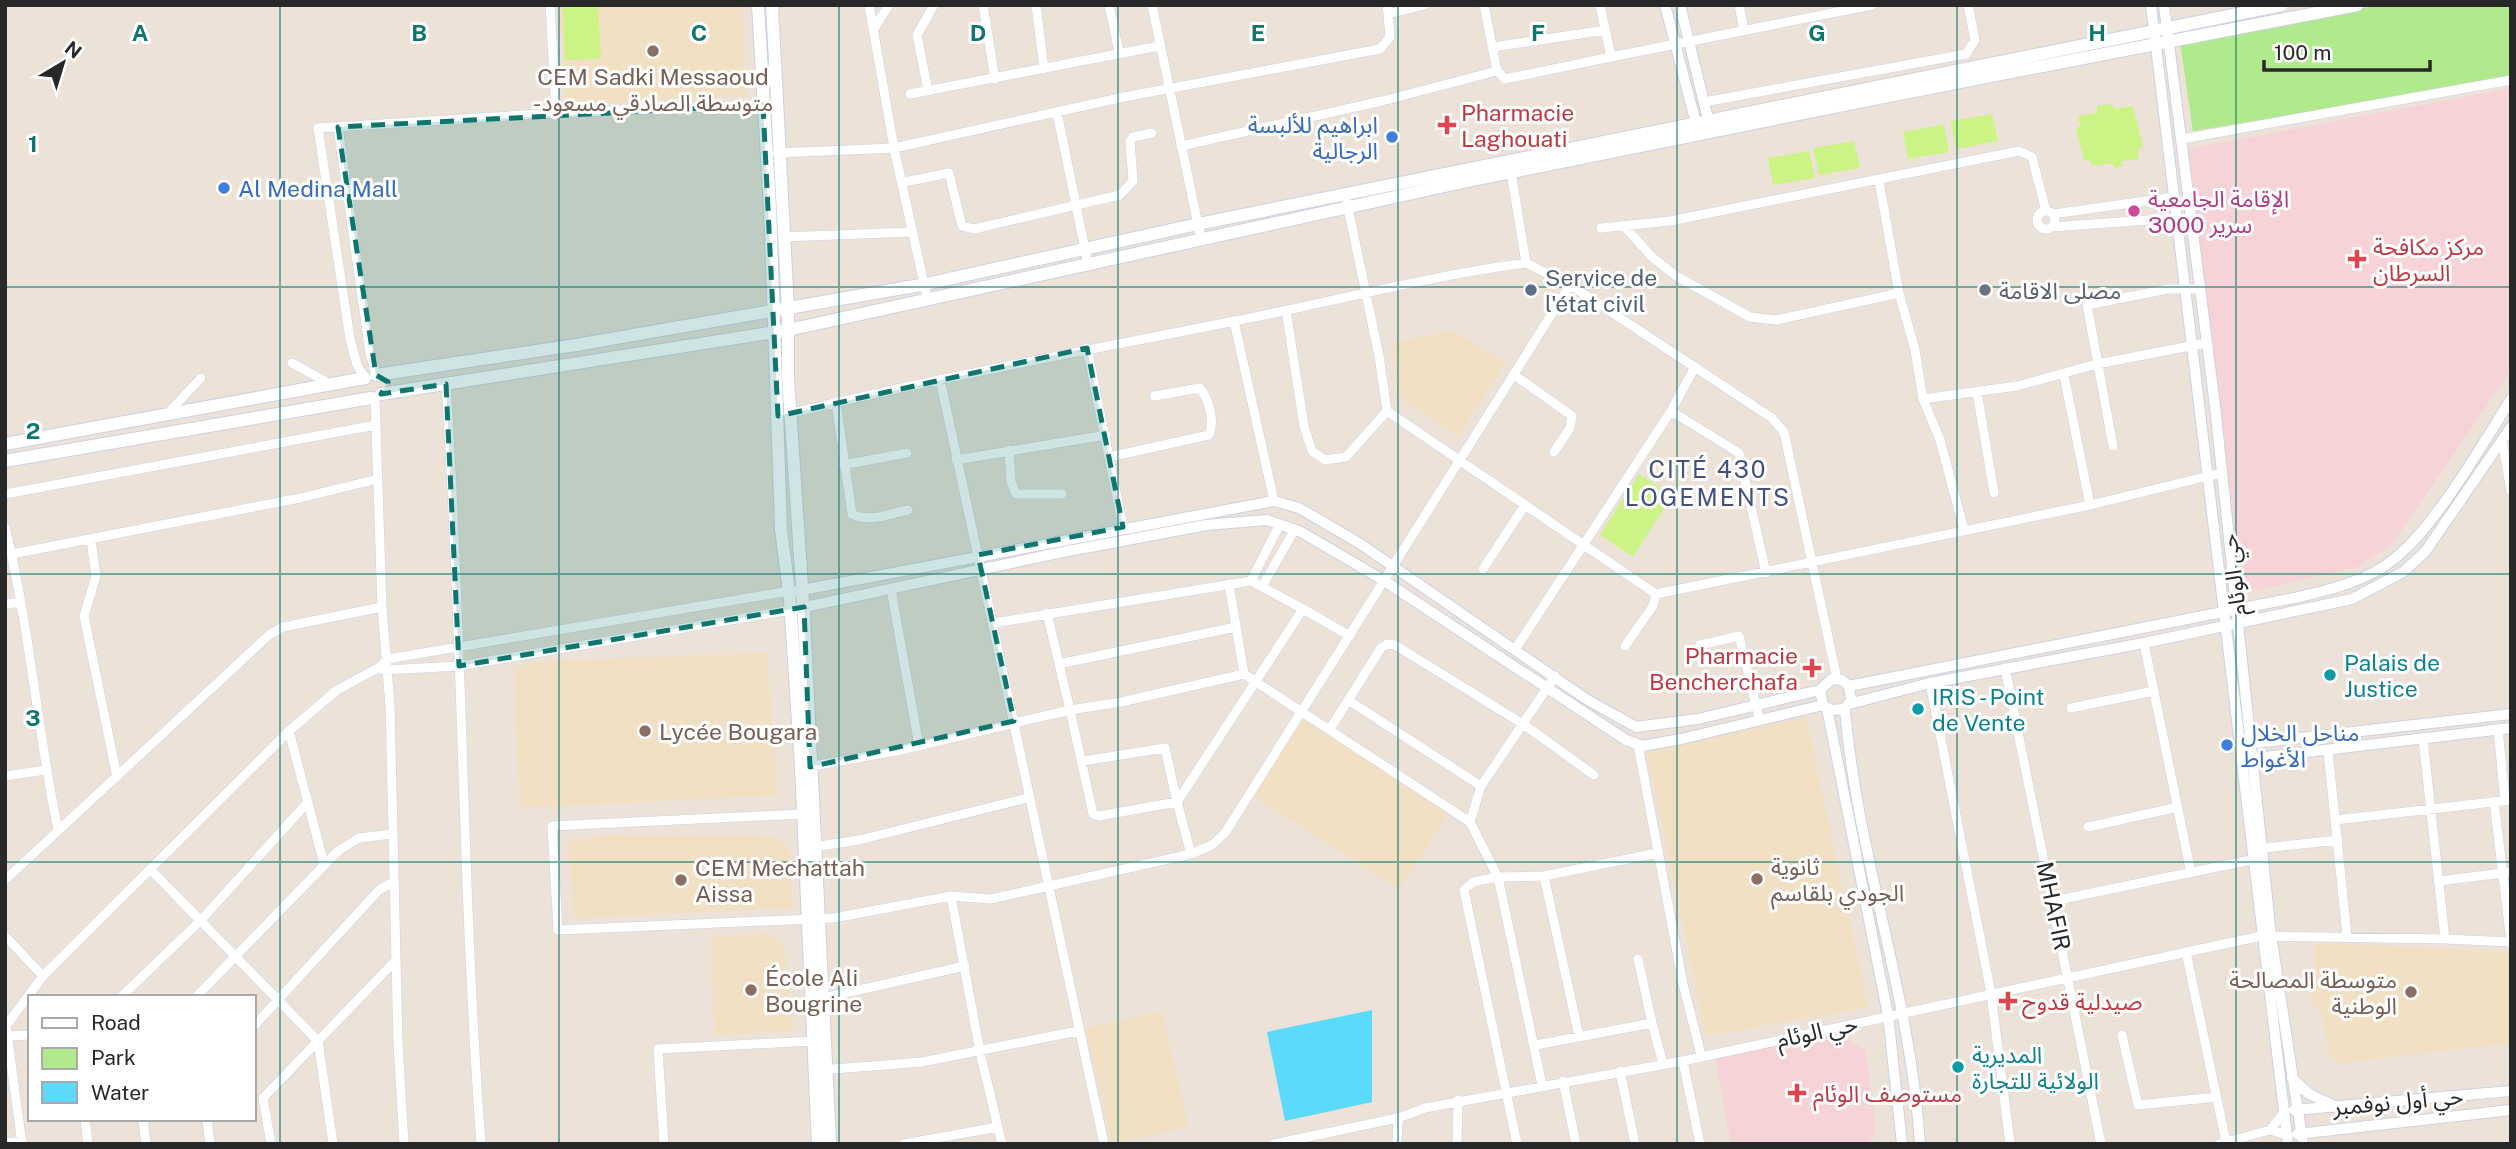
<svg xmlns="http://www.w3.org/2000/svg" width="2516" height="1149" font-family="'Public Sans','Noto Sans Arabic',sans-serif">
<style>
.education{fill:#f1e0c4}
.medical{fill:#f5d3d6}
.green{fill:#b1ea8c}
.pitch{fill:#cbf386}
.water{fill:#5cdafc}
.lines{fill:none;stroke-linecap:round;stroke-linejoin:round}
.minor-casing{stroke:#ccd2e3;stroke-width:10}
.tertiary-casing{stroke:#ccd2e3;stroke-width:12}
.secondary-casing{stroke:#ccd2e3;stroke-width:14}
.minor{stroke:#fff;stroke-width:9}
.tertiary{stroke:#fff;stroke-width:10}
.secondary{stroke:#fff;stroke-width:12}
.marked{fill:#0f766e;fill-opacity:0.2;stroke:#0f766e;stroke-width:5;stroke-dasharray:14 9;stroke-linejoin:round}
.grid{fill:none;stroke:#0f766e;stroke-width:2;stroke-opacity:0.55}
.education-dot{fill:#8d6e63;stroke:#fff;stroke-width:2.5}
.health-dot{fill:#e0444e;stroke:#fff;stroke-width:2.5}
.shop-dot{fill:#3f7fe0;stroke:#fff;stroke-width:2.5}
.hotel-dot{fill:#d1479c;stroke:#fff;stroke-width:2.5}
.service-dot{fill:#5c6f8a;stroke:#fff;stroke-width:2.5}
.worship-dot{fill:#6b7280;stroke:#fff;stroke-width:2.5}
.culture-dot{fill:#0f9aa8;stroke:#fff;stroke-width:2.5}
.labels{text-anchor:middle;dominant-baseline:central;stroke-width:6;stroke-linejoin:round;paint-order:stroke}
.education-label{font-size:23px;fill:#785e54;stroke:#fff;text-anchor:start}
.health-label{font-size:23px;fill:#be3a42;stroke:#fff;text-anchor:start}
.shop-label{font-size:23px;fill:#366cbe;stroke:#fff;text-anchor:start}
.hotel-label{font-size:23px;fill:#b23c85;stroke:#fff;text-anchor:start}
.service-label{font-size:23px;fill:#4e5e75;stroke:#fff;text-anchor:start}
.worship-label{font-size:23px;fill:#5b616d;stroke:#fff;text-anchor:start}
.street-label{font-size:23px;fill:#282828;stroke:#fff}
.culture-label{font-size:23px;fill:#0d838f;stroke:#fff;text-anchor:start}
.neighbourhood-label{font-size:24px;letter-spacing:2px;fill:#44517d;stroke:#fff}
.grid-label{font-size:23px;text-anchor:middle;font-weight:bold;fill:#0f766e;stroke:#fff;stroke-width:6;stroke-linejoin:round;paint-order:stroke}
</style>
<rect width="100%" height="100%" fill="#ece2d7"/>
<!-- education -->
<path class="education" d="M 559,5 L 743,5 L 747,96 L 566,105 Z
M 1452,330 L 1505,363 L 1458,437 L 1398,396 L 1392,343 Z
M 767,652 L 778,795 L 519,808 L 514,667 L 567,658 L 567,661 Z
M 1806,717 L 1868,1007 L 1706,1036 L 1647,751 Z
M 1301,718 L 1449,813 L 1399,890 L 1251,794 Z
M 610,835 L 770,836 L 781,841 L 790,852 L 793,908 L 574,918 L 568,840 Z
M 766,933 L 782,941 L 785,951 L 794,1030 L 715,1035 L 710,937 Z
M 2315,943 L 2511,952 L 2511,1043 L 2339,1063 L 2329,1056 L 2321,1009 L 2314,1006 L 2309,976 L 2315,976 Z
M 1162,1011 L 1189,1127 L 1112,1144 L 1086,1028 Z"/>
<!-- medical -->
<path class="medical" d="M 2511,88 L 2511,370 L 2392,544 L 2357,567 L 2253,591 L 2241,578 L 2189,149 Z
M 1834,1032 L 1865,1050 L 1876,1131 L 1868,1144 L 1731,1144 L 1715,1056 Z"/>
<!-- green -->
<path class="green" d="M 2380,5 L 2511,5 L 2511,79 L 2193,131 L 2180,42 Z"/>
<!-- pitch -->
<path class="pitch" d="M 598,5 L 601,59 L 565,60 L 563,6 Z
M 2112,104 L 2115,109 L 2133,106 L 2143,146 L 2138,150 L 2138,159 L 2122,161 L 2122,166 L 2115,168 L 2112,163 L 2093,166 L 2089,160 L 2084,160 L 2076,128 L 2081,126 L 2078,116 L 2097,113 L 2097,106 Z
M 1992,114 L 1998,141 L 1956,149 L 1951,121 Z
M 1944,125 L 1949,152 L 1908,159 L 1903,132 Z
M 1854,141 L 1860,168 L 1819,175 L 1813,148 Z
M 1809,151 L 1815,178 L 1773,185 L 1768,158 Z
M 1639,474 L 1672,496 L 1633,557 L 1600,535 Z"/>
<!-- water -->
<path class="water" d="M 1372,1010 L 1372,1102 L 1285,1121 L 1267,1032 Z"/>
<g class="lines">
<!-- minor casing -->
<g class="minor-casing">
<path id="minor" d="M 550,5 L 556,113 L 763,105
M 869,5 L 894,148 L 927,297
M 983,5 L 995,79
M 1036,5 L 1044,69
M 1109,5 L 1119,52
M 1152,5 L 1201,239
M 1387,5 L 1388,14 L 1425,5
M 1484,5 L 1497,71 L 1505,79 L 1611,57
M 1600,5 L 1611,57 L 1872,5
M 1739,5 L 1744,30
M 873,30 L 889,5
M 1493,47 L 1606,30
M 928,91 L 917,35 L 934,5
M 910,94 L 1159,46
M 1704,102 L 1966,54 L 1975,40 L 1968,5
M 1057,112 L 1088,264
M 338,127 L 370,353 L 376,375
M 2182,139 L 2511,80
M 1181,146 L 1382,101 L 1497,71
M 777,153 L 894,148 L 1124,97 L 1380,49 L 1390,37 L 1388,14
M 1510,166 L 1526,263 L 1570,285 L 1772,418 L 1784,432 L 1837,679
M 1879,181 L 1899,293 L 1915,350 L 1923,399 L 1940,440 L 1964,530
M 904,182 L 949,173 L 962,226 L 974,229 L 1120,195 L 1133,181 L 1130,141 L 1133,137 L 1152,133
M 1347,203 L 1379,356 L 1387,411 L 1656,594 L 1653,606 L 1625,646
M2037 220a9 9 0 1 1 18 0a9 9 0 1 1-18 0Z
M 2053,214 L 2174,197
M 1625,227 L 1652,257 L 1676,276 L 1750,317 L 1776,320 L 1899,293
M 2051,227 L 2177,218
M 1601,228 L 1670,221 L 2019,151 L 2032,157 L 2046,211
M 784,237 L 913,232
M 1286,310 L 1304,426 L 1312,451 L 1325,460 L 1346,457 L 1387,411
M 1234,321 L 1274,501
M 1087,348 L 1123,527
M 292,363 L 330,384
M 1513,374 L 1572,416 L 1570,428 L 1554,452
M 2064,375 L 2090,505
M 365,378 L 357,365 L 350,339 L 318,128 L 556,113
M 940,379 L 1104,1144
M 446,384 C 463,637 462,891 481,1144
M 1977,392 L 1994,493
M 375,397 L 382,607 L 390,706 L 398,1043 L 404,1144
M 1923,399 L 2017,386 L 2097,364 L 2206,343
M 836,402 L 852,514 C 868,523 890,514 908,510
M 1671,411 L 1739,453 L 1766,573
M 167,414 L 201,378
M 788,414 C 936,378 1085,351 1235,321 C 1332,302 1428,276 1526,263
M 2502,440 L 2511,491
M 2113,446 L 2087,305 L 2168,289 L 2198,289
M 1009,450 L 1011,482 L 1016,494 L 1062,494
M 1109,457 L 1209,435 C 1215,421 1209,400 1200,388 L 1154,396
M 956,460 L 1106,435
M 843,465 L 907,453
M 5,494 L 376,425
M 5,527 C 30,627 37,730 58,830
M 91,540 L 96,576 L 84,616 L 117,777
M 12,554 L 300,498 L 378,479
M 1483,569 L 1525,505
M 1251,581 L 1280,524
M 1229,584 L 1244,674
M 1263,585 L 1295,529
M 891,589 L 919,746
M 1656,594 L 2090,505 L 2221,473
M 5,604 L 21,602
M 1047,613 L 1070,710 L 1121,702 L 1244,674 L 1470,822 L 1498,877 L 1542,1085
M 994,623 L 1251,581 L 1303,609
M 2144,643 L 2191,873
M 1700,645 L 1739,636 L 1760,721
M 1516,648 L 1671,411 L 1695,367
M 1059,664 L 1236,627
M 2005,668 L 2101,1144
M 384,670 L 459,666 L 791,610
M 1930,683 L 1991,993 L 2010,1144
M 1348,700 L 1481,786
M 2071,708 L 2154,691
M 1330,729 L 1381,648 L 1387,644 L 1395,645 L 1523,724 L 1594,775
M 2498,729 L 2505,800
M 289,731 L 324,864
M 1638,745 L 1683,984 L 1701,1055
M 2328,751 L 2347,936
M 807,767 L 896,751 L 1070,710 L 1093,814 L 1099,816 L 1177,802 L 1165,748 L 1083,761
M 5,776 L 46,770
M 2494,801 L 2511,942
M 803,814 L 552,826 L 558,930 L 834,918 L 951,896 L 991,899 L 1191,854 L 1212,845 L 1225,833 L 1570,285
M 2335,820 L 2511,800
M 1470,822 L 1481,786 L 1555,676
M 2088,827 L 2178,807
M 814,847 L 859,840 L 1028,798
M 2264,848 L 2338,840
M 1191,854 L 1177,802 L 1303,609 L 1350,636
M 150,869 L 318,1041 L 333,1144
M 1544,876 L 1579,1036
M 5,880 L 269,635 L 283,627 L 382,607
M 2439,881 L 2511,872
M 951,896 L 980,1052 L 1002,1144
M 2053,901 L 2251,860
M 5,936 L 43,976
M 2445,939 L 2511,942
M 2186,952 L 2226,1142
M 1638,959 L 1652,1023
M 121,997 L 201,920 L 308,802
M 196,997 L 338,851 L 359,838 L 392,834
M 823,998 L 965,966
M 254,1026 L 379,890 L 393,882
M 2122,1035 L 2138,1105 L 2217,1097
M 6,1036 L 30,1035
M 1536,1045 L 1652,1023 L 1663,1064
M 1683,1061 L 1700,1144
M 821,1070 L 922,1062 L 1078,1031
M 1620,1071 L 1635,1144
M 1563,1081 L 1576,1144
M 263,1098 L 396,960
M 263,1098 L 271,1144
M 85,1119 L 88,1144
M 143,1119 L 146,1144
M 207,1119 L 210,1144
M 2270,1130 L 2285,1111
M 5,1143 L 22,1141
M 22,1144 L 6,1026 L 43,976 L 289,731 L 337,690 L 380,667 L 387,659 L 789,591
M 664,1144 L 658,1049 L 813,1041
M 904,1144 L 998,1127
M 1274,1144 L 1398,1118
M 1397,1144 L 1398,1118 L 1425,1108 L 1683,1061 L 2261,936 L 2445,939 L 2423,739
M 1457,1144 L 1458,1100
M 1517,1144 L 1464,890 L 1473,882 L 1498,877 L 1544,876 L 1657,853
M 2219,1144 L 2270,1130 L 2287,1135"/>
</g>
<!-- tertiary casing -->
<g class="tertiary-casing">
<path id="tertiary" d="M 1665,5 L 1698,131
M 1680,5 L 1710,127
M 2151,5 L 2288,1144
M 2164,5 L 2215,406 L 2271,935 L 2303,1144
M 797,591 L 1274,501 L 1299,508 L 1359,543 L 1586,699 L 1636,727 L 1698,719 L 1820,690
M 791,610 L 1058,553 L 1206,525 L 1267,520 L 1301,532 L 1383,580 L 1626,740 L 1642,746 L 1681,739 L 1823,705
M 1849,686 L 1851,700 L 1845,709 L 1831,710 L 1823,705 L 1820,690 L 1832,679 L 1842,680 L 1849,686 L 2294,598 C 2328,590 2366,582 2394,559 C 2435,527 2482,445 2511,399
M 1849,704 L 1930,683 L 2144,643 L 2352,599 L 2403,572 L 2425,552 L 2511,427
M 1827,708 L 1888,1015 L 1902,1144
M 1845,709 C 1857,856 1911,996 1920,1144
M 2246,744 L 2511,714
M 2248,759 L 2511,728
M 2292,1078 L 2309,1094 L 2333,1105
M 2294,1110 L 2511,1091
M 2297,1134 L 2511,1110"/>
</g>
<!-- secondary casing -->
<g class="secondary-casing">
<path id="secondary" d="M 758,5 L 770,208 L 781,529 L 790,600 L 801,767 L 818,1144
M 772,5 L 788,309 L 788,377 L 804,616 L 830,1144
M 376,375 L 576,345 L 926,284 L 1198,224 L 2282,5
M 381,394 L 788,330 L 1463,182 L 1878,98 L 2357,5
M 5,444 L 365,378
M 5,461 L 371,398"/>
</g>
<!-- minor -->
<use href="#minor" class="minor"/>
<!-- tertiary -->
<use href="#tertiary" class="tertiary"/>
<!-- secondary -->
<use href="#secondary" class="secondary"/>
</g>
<!-- marked area -->
<path class="marked" d="M 763,105 L 778,416 L 1087,348 L 1123,527 L 978,555 L 1014,721 L 810,767 L 804,607 L 459,666 L 446,384 L 381,394 L 388,382 L 376,375 L 338,127 Z"/>
<!-- grid -->
<path class="grid" d="M 280,5 L 280,1144M 559,5 L 559,1144M 839,5 L 839,1144M 1118,5 L 1118,1144M 1398,5 L 1398,1144M 1677,5 L 1677,1144M 1957,5 L 1957,1144M 2236,5 L 2236,1144M 5,287 L 2511,287M 5,574 L 2511,574M 5,862 L 2511,862"/>
<!-- markers -->
<g class="education-dot">
<circle cx="653" cy="51" r="7"/>
<circle cx="645" cy="731" r="7"/>
<circle cx="1757" cy="879" r="7"/>
<circle cx="681" cy="880" r="7"/>
<circle cx="751" cy="990" r="7"/>
<circle cx="2411" cy="992" r="7"/>
</g>
<g class="health-dot">
<path d="M1443.5 114.5h7v7h7v7h-7v7h-7v-7h-7v-7h7z"/>
<path d="M2353.5 248.5h7v7h7v7h-7v7h-7v-7h-7v-7h7z"/>
<path d="M1808.5 657.5h7v7h7v7h-7v7h-7v-7h-7v-7h7z"/>
<path d="M2004.5 990.5h7v7h7v7h-7v7h-7v-7h-7v-7h7z"/>
<path d="M1793.5 1082.5h7v7h7v7h-7v7h-7v-7h-7v-7h7z"/>
</g>
<g class="shop-dot">
<circle cx="1392" cy="137" r="7"/>
<circle cx="224" cy="188" r="7"/>
<circle cx="2227" cy="745" r="7"/>
</g>
<circle class="hotel-dot" cx="2134" cy="211" r="7"/>
<circle class="service-dot" cx="1531" cy="290" r="7"/>
<circle class="worship-dot" cx="1985" cy="290" r="7"/>
<g class="culture-dot">
<circle cx="2330" cy="675" r="7"/>
<circle cx="1918" cy="709" r="7"/>
<circle cx="1958" cy="1067" r="7"/>
</g>
<g class="labels">
<!-- education labels -->
<g class="education-label">
<text x="653" y="76" text-anchor="middle">CEM Sadki Messaoud<tspan x="653" dy="26">-متوسطة الصادقي مسعود</tspan></text>
<text x="659" y="731">Lycée Bougara</text>
<text x="1771" y="866">ثانوية<tspan x="1771" dy="26">الجودي بلقاسم</tspan></text>
<text x="695" y="867">CEM Mechattah<tspan x="695" dy="26">Aissa</tspan></text>
<text x="765" y="977">École Ali<tspan x="765" dy="26">Bougrine</tspan></text>
<text x="2397" y="979" text-anchor="end">متوسطة المصالحة<tspan x="2397" dy="26">الوطنية</tspan></text>
</g>
<!-- health labels -->
<g class="health-label">
<text x="1461" y="112">Pharmacie<tspan x="1461" dy="26">Laghouati</tspan></text>
<text x="2373" y="246">مركز مكافحة<tspan x="2373" dy="26">السرطان</tspan></text>
<text x="1798" y="655" text-anchor="end">Pharmacie<tspan x="1798" dy="26">Bencherchafa</tspan></text>
<text x="2022" y="1001">صيدلية قدوح</text>
<text x="1813" y="1093">مستوصف الوئام</text>
</g>
<!-- shop labels -->
<g class="shop-label">
<text x="1378" y="124" text-anchor="end">ابراهيم للألبسة<tspan x="1378" dy="26">الرجالية</tspan></text>
<text x="238" y="188">Al Medina Mall</text>
<text x="2241" y="732">مناحل الخلال<tspan x="2241" dy="26">الأغواط</tspan></text>
</g>
<!-- hotel labels -->
<g class="hotel-label">
<text x="2148" y="198">الإقامة الجامعية<tspan x="2148" dy="26">3000 سرير</tspan></text>
</g>
<!-- service labels -->
<g class="service-label">
<text x="1545" y="277">Service de<tspan x="1545" dy="26">l'état civil</tspan></text>
</g>
<!-- worship labels -->
<g class="worship-label">
<text x="1999" y="290">مصلى الاقامة</text>
</g>
<!-- street labels -->
<g class="street-label">
<text transform="translate(2233 575) rotate(-97)">حي الوئام</text>
<text transform="translate(2054 906) rotate(78)">MHAFIR</text>
<text transform="translate(1817 1031) rotate(-12)">حي الوئام</text>
<text transform="translate(2398 1101) rotate(-5)">حي أول نوفمبر</text>
</g>
<!-- culture labels -->
<g class="culture-label">
<text x="2344" y="662">Palais de<tspan x="2344" dy="26">Justice</tspan></text>
<text x="1932" y="696">IRIS - Point<tspan x="1932" dy="26">de Vente</tspan></text>
<text x="1972" y="1054">المديرية<tspan x="1972" dy="26">الولائية للتجارة</tspan></text>
</g>
<!-- neighbourhood labels -->
<g class="neighbourhood-label">
<text x="1708" y="469">CITÉ 430<tspan x="1708" dy="28">LOGEMENTS</tspan></text>
</g>
</g>
<g class="grid-label">
<text x="140" y="41">A</text>
<text x="419" y="41">B</text>
<text x="699" y="41">C</text>
<text x="978" y="41">D</text>
<text x="1258" y="41">E</text>
<text x="1538" y="41">F</text>
<text x="1817" y="41">G</text>
<text x="2097" y="41">H</text>
<text x="33" y="152">1</text>
<text x="33" y="439">2</text>
<text x="33" y="726">3</text>
</g>
<!-- border -->
<rect width="2516" height="1149" fill="none" stroke="#282828" stroke-width="14"/>
<!-- legend -->
<rect x="28" y="995" width="228" height="126" fill="#ffffff" stroke="#a9a9a9" stroke-width="2"/>
<rect x="42" y="1018" width="35" height="10" fill="#ffffff" stroke="#a9a9a9" stroke-width="2"/>
<text x="91" y="1030" font-size="21" fill="#282828">Road</text>
<rect x="42" y="1048" width="35" height="21" fill="#b1ea8c" stroke="#a9a9a9" stroke-width="2"/>
<text x="91" y="1065" font-size="21" fill="#282828">Park</text>
<rect x="42" y="1082" width="35" height="21" fill="#5cdafc" stroke="#a9a9a9" stroke-width="2"/>
<text x="91" y="1100" font-size="21" fill="#282828">Water</text>
<!-- north arrow -->
<g transform="translate(63 63) rotate(38)" stroke="#ffffff" stroke-width="5" paint-order="stroke">
<path d="M0-5L12 26L0 18L-12 26Z" fill="#282828"/>
<text y="-10" font-size="19" font-weight="bold" text-anchor="middle" fill="#282828">N</text>
</g>
<!-- scale -->
<path d="M2264 60v10h166v-10" fill="none" stroke="#282828" stroke-width="3.5"/>
<text x="2274" y="60" font-size="21" fill="#282828" stroke="#ffffff" stroke-width="5" paint-order="stroke">100 m</text>
</svg>
